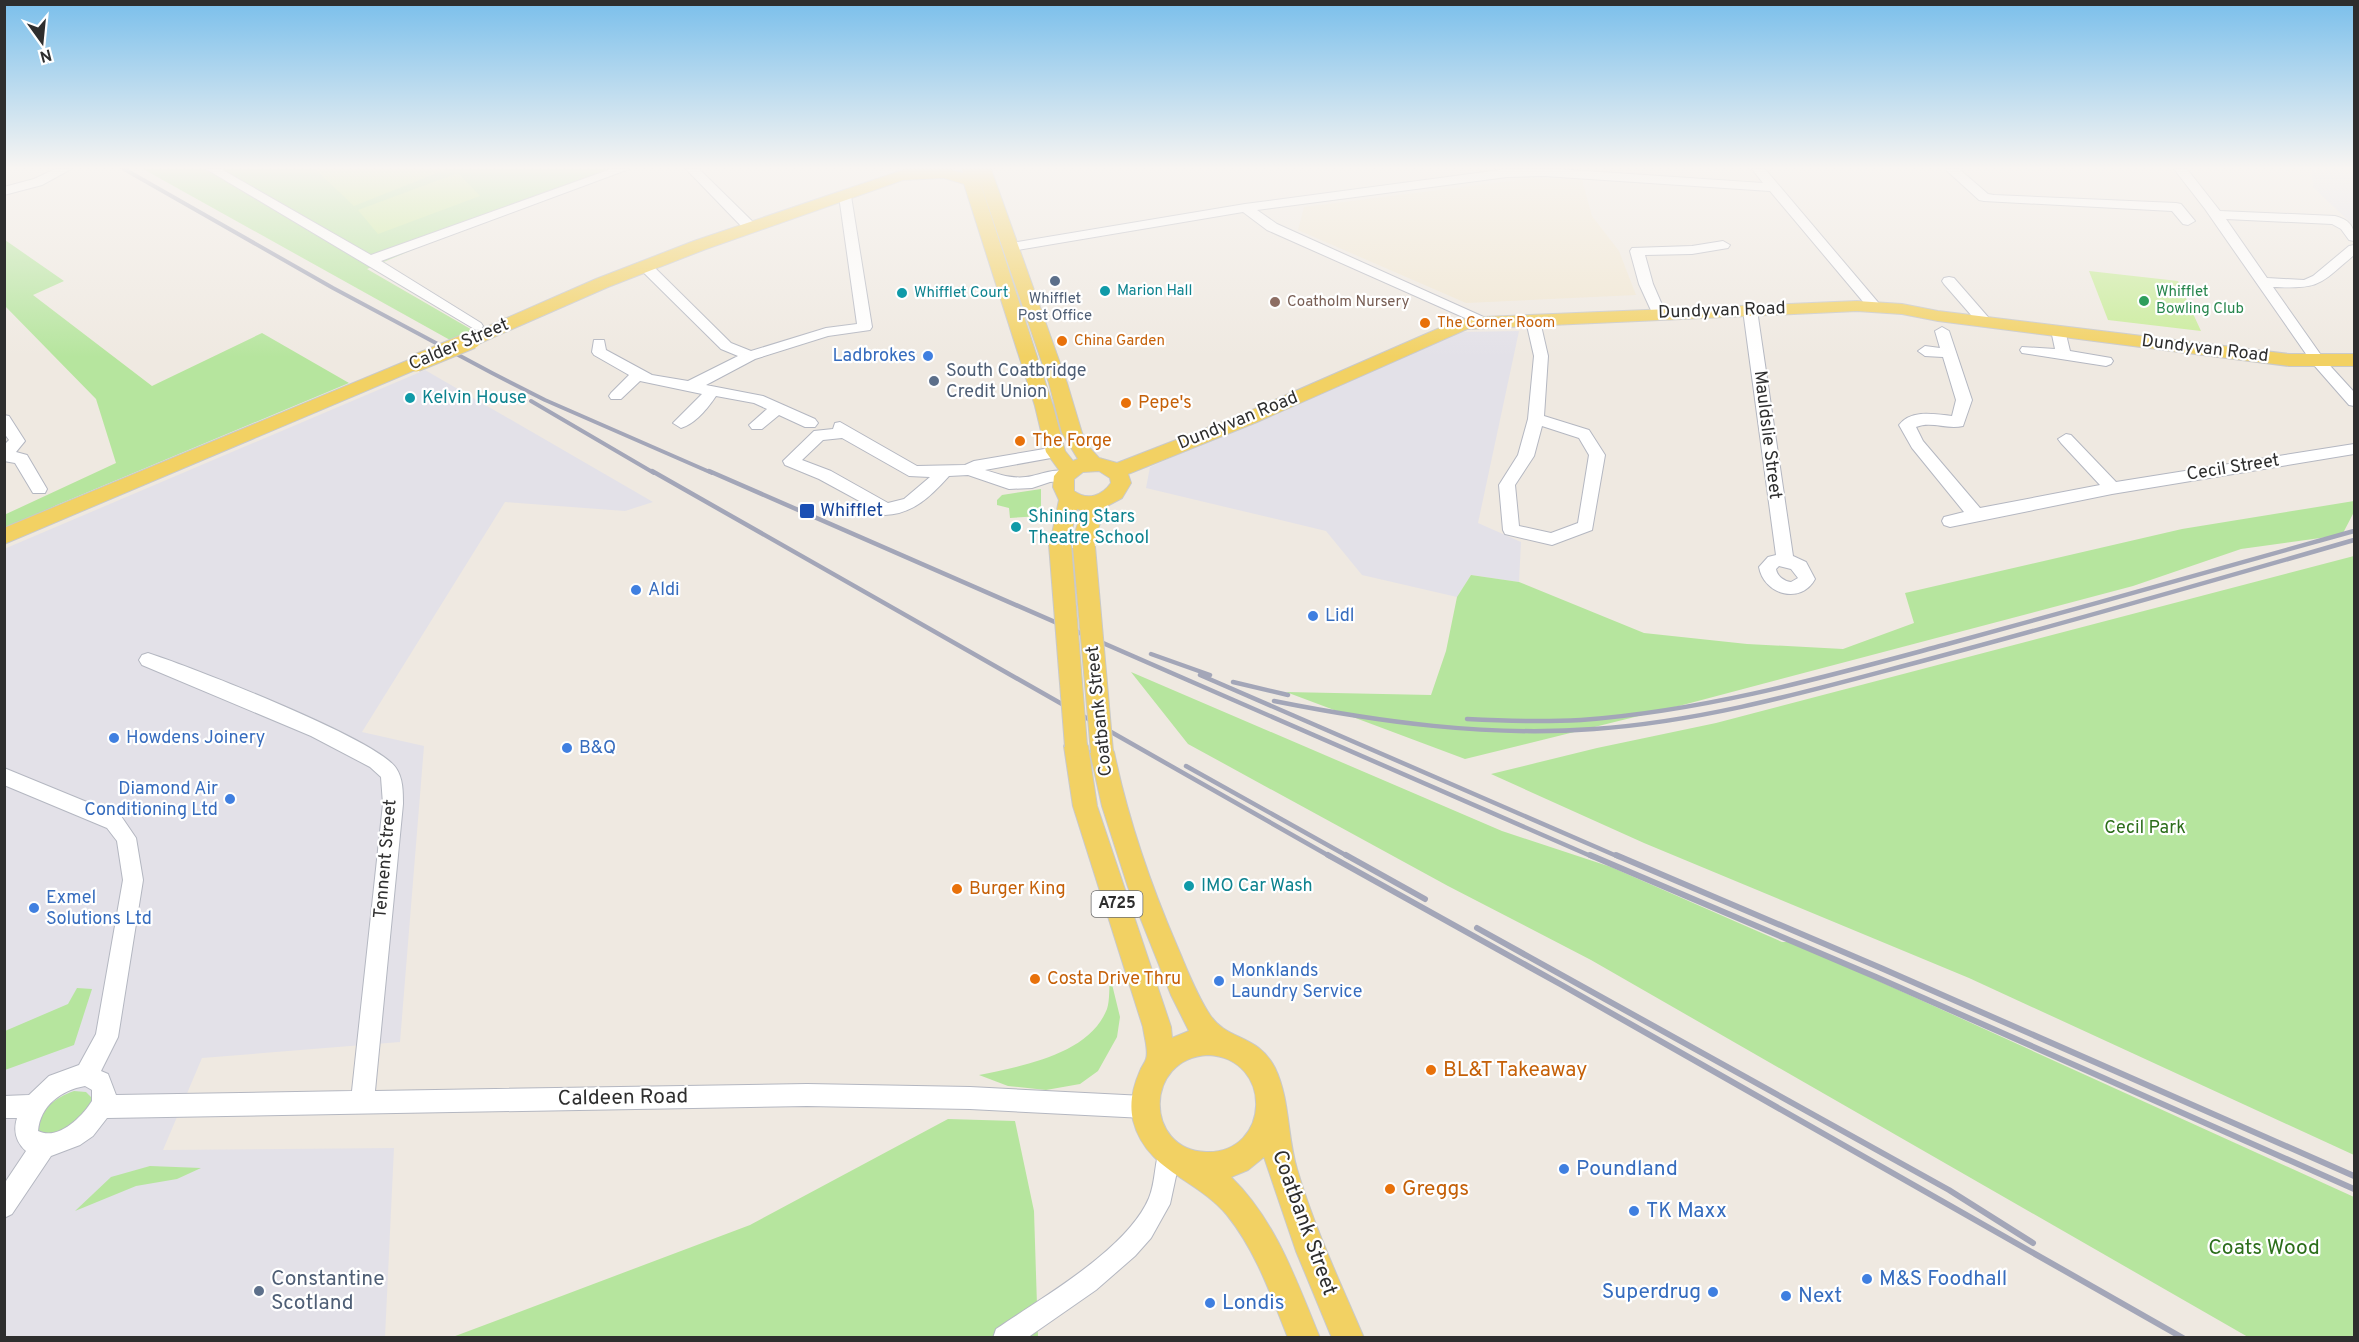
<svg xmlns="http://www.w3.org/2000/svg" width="2359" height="1342" font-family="Overpass,sans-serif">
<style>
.industrial{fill:#e3e1e8}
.education{fill:#f0e6d1}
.green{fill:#b6e59e}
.pitch{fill:#c9ec9a}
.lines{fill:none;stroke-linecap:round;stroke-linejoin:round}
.minor-casing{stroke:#b4b7c1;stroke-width:2}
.major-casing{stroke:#c9c9c9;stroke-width:2}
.minor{fill:#fff;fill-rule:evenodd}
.major{fill:#f2d163;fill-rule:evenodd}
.rail-far2{stroke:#a3a6b8;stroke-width:4}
.rail-far1{stroke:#a3a6b8;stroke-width:4.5}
.rail{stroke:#a3a6b8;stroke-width:6}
.major-bridge-far1-casing{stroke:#c9c9c9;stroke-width:19;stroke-linecap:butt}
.major-bridge-casing{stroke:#c9c9c9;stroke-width:24;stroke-linecap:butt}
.major-bridge-far1{stroke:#f2d163;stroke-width:17}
.major-bridge{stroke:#f2d163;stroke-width:22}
.service-dot{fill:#5c6f8a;stroke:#fff;stroke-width:2}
.culture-dot{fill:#0f9aa8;stroke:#fff;stroke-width:2}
.leisure-dot{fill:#2e9e5b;stroke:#fff;stroke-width:2}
.education-dot{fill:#8d6e63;stroke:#fff;stroke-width:2}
.food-dot{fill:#e8710a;stroke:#fff;stroke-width:2}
.shop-dot{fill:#3f7fe0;stroke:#fff;stroke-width:2}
.transit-dot{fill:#1a4fb4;stroke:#fff;stroke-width:2}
.labels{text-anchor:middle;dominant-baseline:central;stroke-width:4.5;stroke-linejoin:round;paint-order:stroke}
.far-culture-label{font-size:15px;fill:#0d838f;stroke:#fff;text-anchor:start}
.far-leisure-label{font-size:15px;fill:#27864d;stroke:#fff;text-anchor:start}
.far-service-label{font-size:15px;fill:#4e5e75;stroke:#fff}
.far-education-label{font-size:15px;fill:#785e54;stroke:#fff;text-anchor:start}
.far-food-label{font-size:15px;fill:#c56008;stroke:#fff;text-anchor:start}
.shield{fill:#fff;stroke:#6d6d6d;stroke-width:1.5}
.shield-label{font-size:16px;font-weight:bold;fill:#2e2e2e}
.street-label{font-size:18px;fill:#2e2e2e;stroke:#fff}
.shop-label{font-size:18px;fill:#366cbe;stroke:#fff;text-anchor:start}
.service-label{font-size:18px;fill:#4e5e75;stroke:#fff;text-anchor:start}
.culture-label{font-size:18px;fill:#0d838f;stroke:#fff;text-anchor:start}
.food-label{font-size:18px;fill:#c56008;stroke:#fff;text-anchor:start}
.transit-label{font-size:18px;fill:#164399;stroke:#fff;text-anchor:start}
.park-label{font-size:18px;fill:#2c6e1b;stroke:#fff}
.near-food-label{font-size:21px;fill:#c56008;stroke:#fff;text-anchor:start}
.near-street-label{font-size:21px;fill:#2e2e2e;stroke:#fff}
.near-shop-label{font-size:21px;fill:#366cbe;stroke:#fff;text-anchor:start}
.near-park-label{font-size:21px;fill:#2c6e1b;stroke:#fff}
.near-service-label{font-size:21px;fill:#4e5e75;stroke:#fff;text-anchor:start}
</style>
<rect width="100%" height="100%" fill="#efe9e1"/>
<!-- industrial -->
<path class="industrial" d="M 2312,169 L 2354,169 L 2354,226 L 2313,187 Z
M 1519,331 L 1478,523 L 1521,542 L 1519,582 L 1471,575 L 1457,597 L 1362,575 L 1326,531 L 1146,488 L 1150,467 L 1459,332 Z
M 425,370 L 653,502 L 625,511 L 505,502 L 362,732 L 424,746 L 400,1042 L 202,1058 L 163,1150 L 394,1148 L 385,1337 L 5,1337 L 4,549 Z"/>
<!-- education -->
<path class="education" d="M 1534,178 L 1582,180 L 1592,216 L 1619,251 L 1636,295 L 1466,303 L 1298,230 L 1304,207 Z"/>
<!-- green -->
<path class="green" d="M 143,169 L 610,169 L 572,183 L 367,269 L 474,331 L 450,340 Z
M 5,240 L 64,281 L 33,295 L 152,386 L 262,333 L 349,383 L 57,505 L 5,529 L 4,515 L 116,463 L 96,399 L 5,306 Z
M 1041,489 L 1041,516 L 1010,518 L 1009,508 L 997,505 L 997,500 L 1002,495 Z
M 2354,501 L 2354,512 L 2342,535 L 2241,549 L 2133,586 L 1679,706 L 1465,759 L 1286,692 L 1431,695 L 1446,651 L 1457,597 L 1471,575 L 1519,582 L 1644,633 L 1747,644 L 1843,649 L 1914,623 L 1905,593 L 2182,529 Z
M 2354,556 L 2354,1155 L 1969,978 L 1644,843 L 1491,774 L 1597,748 L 1716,723 Z
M 1131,672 L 1502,831 L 1611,867 L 1782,942 L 1793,942 L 2354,1197 L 2354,1337 L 2248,1337 L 1591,960 L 1448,886 L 1188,744 Z
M 1110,976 L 1120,1017 L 1117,1037 L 1098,1071 L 1080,1084 L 1046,1090 L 1008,1086 L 979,1075 C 1021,1066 1089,1055 1107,1009 C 1110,1000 1109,986 1110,976 Z
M 77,988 L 92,989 L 74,1045 L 5,1070 L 5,1031 L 68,1004 Z
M 74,1091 L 86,1092 L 93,1099 C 91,1128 68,1129 45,1138 L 39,1131 C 40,1108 55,1098 74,1091 Z
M 948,1119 L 1015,1121 L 1034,1211 L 1038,1337 L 450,1338 L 750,1225 Z
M 150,1166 L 201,1168 L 177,1179 L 136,1186 L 75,1211 L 111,1177 Z"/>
<!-- pitch -->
<path class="pitch" d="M 315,169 L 447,169 L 354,206 Z
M 458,173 L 480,196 L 378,234 L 358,210 Z
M 2089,271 L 2178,281 L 2201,331 L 2108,320 Z"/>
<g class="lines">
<!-- minor casing -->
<g class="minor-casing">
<path id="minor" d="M 55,169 L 71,169 L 42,185 L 4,195 L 4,187 L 34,179 Z
M 206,169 L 221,169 L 371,255 L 611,169 L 629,169 L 381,261 L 481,323 L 483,326 L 481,329 L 476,330 Z
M 686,169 L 699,169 L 755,224 L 757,227 L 755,230 L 745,230 Z
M 1507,169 L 1556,169 L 1763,183 L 1752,169 L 1765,169 L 1882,307 L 1875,311 L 1870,310 L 1770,191 L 1544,176 L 1507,177 L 1257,210 L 1277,224 L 1488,319 L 1490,322 L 1483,326 L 1267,230 L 1243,212 L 1012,251 L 1005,247 L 1012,243 L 1245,204 Z
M 1945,169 L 1959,169 L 1988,194 L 1994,195 L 2176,203 L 2181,204 L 2195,221 L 2188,225 L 2183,224 L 2172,211 L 1984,201 L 1979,200 Z
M 2174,169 L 2187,169 L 2220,211 L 2335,216 C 2350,220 2355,227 2354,241 L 2349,240 L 2341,229 L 2332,224 L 2226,219 L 2267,278 L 2304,280 L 2313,276 L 2349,246 L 2354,245 L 2354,255 C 2319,285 2320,289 2273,287 L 2323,358 L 2354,392 L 2354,406 L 2349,405 L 2313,364 L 2205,209 Z
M 845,192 L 851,196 L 872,327 L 870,330 L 828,336 L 755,359 L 706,385 L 763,396 L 815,419 L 818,423 L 815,427 L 805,427 L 779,415 L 762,429 L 752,429 L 749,425 L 767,409 L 754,403 L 716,396 C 708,408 695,424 681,428 L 673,423 L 702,394 L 640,381 L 621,399 L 611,399 L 609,396 L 611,393 L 629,375 L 594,355 L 592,352 L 594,340 L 604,340 L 606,350 L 652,375 L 688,381 L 738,356 L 721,349 L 640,269 L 638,266 L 640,263 L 650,263 L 731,343 L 751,351 L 826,328 L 857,324 L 839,196 Z
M 1723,241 L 1730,245 L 1728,248 L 1692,254 L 1645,255 L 1653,284 L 1666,314 L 1664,317 L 1654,317 L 1639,284 L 1630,251 L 1632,248 L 1692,246 Z
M 1949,277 L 1954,278 L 1988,317 L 1990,320 L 1988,323 L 1978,323 L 1944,284 L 1942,281 L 1944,278 Z
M 1750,306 L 1757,310 L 1793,556 L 1806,562 L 1815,579 C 1801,605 1764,595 1759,567 L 1768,557 L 1776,555 L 1743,310 ZM 1779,566 L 1791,569 L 1798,578 L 1791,582 C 1784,581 1777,576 1776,569 Z
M 1533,317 L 1540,321 L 1548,356 L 1544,416 L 1589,430 L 1605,455 L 1592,530 L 1552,545 L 1505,534 L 1503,530 L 1499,485 L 1518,455 L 1528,419 L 1534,356 L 1526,321 ZM 1542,426 L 1579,438 L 1589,455 L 1578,523 L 1551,533 L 1519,526 L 1515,485 L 1534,456 Z
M 2058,326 L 2065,330 L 2070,351 L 2111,358 L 2113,361 L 2111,364 L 2106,366 L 2022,353 L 2020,350 L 2022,347 L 2055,349 L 2051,330 Z
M 1942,327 L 1949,331 L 1972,400 L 1963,426 C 1947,430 1932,421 1916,427 L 1923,441 L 1980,508 L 2100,485 L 2061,443 L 2058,439 L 2066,434 L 2071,435 L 2116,482 L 2354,444 L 2354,454 L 2112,494 L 1950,527 L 1944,525 L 1942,521 L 1944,517 L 1964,512 L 1912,448 L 1899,425 C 1911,409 1935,414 1952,416 L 1956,400 L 1943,357 L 1925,356 L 1918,351 L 1925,346 L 1940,348 L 1935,331 Z
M 4,415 L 9,416 L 25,441 L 16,452 L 27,455 L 47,489 L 45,493 L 33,493 L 15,463 L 4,461 L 4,445 L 9,440 L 4,433 Z
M 840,422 L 917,466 L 965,465 L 974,461 L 1056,447 L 1062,448 L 1064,452 L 1062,456 L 985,470 C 1001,475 1015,480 1032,476 C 1045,473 1056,468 1070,472 L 1072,476 L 1070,480 L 1050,482 L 1032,488 L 1009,489 L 968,475 L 949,476 C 931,496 913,514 885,515 L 819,479 L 785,465 L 783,461 L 814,431 L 833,429 L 835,423 ZM 842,438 L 909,476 L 930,477 L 904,499 L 888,503 L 831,471 L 802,460 L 823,440 Z
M 148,653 C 191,667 375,738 396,768 C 403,778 403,792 403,804 L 375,1091 L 807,1084 L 970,1087 L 1144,1096 L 1152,1099 L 1155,1107 L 1152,1115 L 1144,1118 L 970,1109 L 807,1106 L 107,1118 L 93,1136 L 80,1145 L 51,1156 L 12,1214 L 4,1218 L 4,1184 L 26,1151 C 16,1142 13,1131 17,1118 L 4,1118 L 4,1096 L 29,1095 L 49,1076 L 79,1065 L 96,1034 L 123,880 L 117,841 L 107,828 L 4,785 L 4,768 L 121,816 L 136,838 L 143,880 L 118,1037 L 101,1071 L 108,1074 L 116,1095 L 352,1091 L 383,804 L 381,777 L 370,767 L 311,736 L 142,665 L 139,660 L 142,655 ZM 85,1086 L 92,1090 L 92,1101 C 82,1117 58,1141 38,1131 C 40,1106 61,1090 85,1086 Z
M 1169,1141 L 1177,1145 L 1181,1153 L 1170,1204 L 1151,1238 L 1135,1256 L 1096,1290 L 1027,1338 L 993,1338 L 996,1329 C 1041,1298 1127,1250 1149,1198 C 1156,1181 1154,1162 1161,1145 Z"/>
</g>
<!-- major casing -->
<g class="major-casing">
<path id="major" d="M 906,169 L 948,169 L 963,173 L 962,169 L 991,169 L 1067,383 L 1082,433 L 1088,446 L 1099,458 L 1117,463 L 1243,414 L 1458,320 L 1483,317 L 1857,301 L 1902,304 L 1938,311 L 2289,354 L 2354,354 L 2354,366 L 2289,366 L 1938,321 L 1902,314 L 1857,311 L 1467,329 L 1257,422 L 1128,474 L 1131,483 L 1122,498 L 1105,507 L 1091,552 L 1084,555 L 1077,552 C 1070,541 1078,522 1083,511 L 1077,509 L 1067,549 L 1060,552 L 1053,549 L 1050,544 L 1059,500 L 1053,487 L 1054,476 L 1059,470 L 1046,452 L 1035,406 L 964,184 L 944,178 L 903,180 L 706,249 L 608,287 L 478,344 L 466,344 L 463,340 L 466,336 L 596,279 L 694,241 ZM 979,179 L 1049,383 L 1062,433 L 1078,459 L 1073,461 L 1065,451 L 1053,406 ZM 1099,471 L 1110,478 L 1111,483 C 1102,496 1087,501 1074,491 L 1074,479 L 1083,472 Z
M 416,357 L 422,359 L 425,363 L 422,367 L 4,544 L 4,528 Z
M 1076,736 L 1084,739 L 1088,746 L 1097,806 L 1171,1027 L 1172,1038 L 1189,1031 L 1171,995 L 1128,887 L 1102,806 L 1090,752 L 1094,745 L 1102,742 L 1110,745 L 1114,752 C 1128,819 1150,883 1177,946 C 1187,969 1196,994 1210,1015 C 1227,1041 1258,1034 1275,1068 C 1290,1099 1287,1136 1297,1169 C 1314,1227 1340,1282 1364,1338 L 1332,1338 L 1296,1251 L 1264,1157 L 1248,1170 L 1231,1177 C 1276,1221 1296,1280 1320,1338 L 1288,1338 C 1271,1295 1256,1251 1227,1215 C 1196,1178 1146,1171 1133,1120 C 1129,1103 1133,1087 1140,1071 C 1141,1067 1145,1063 1146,1059 C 1149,1051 1144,1036 1143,1027 L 1073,806 L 1064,746 L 1068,739 ZM 1208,1055 C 1274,1058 1271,1154 1206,1152 C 1144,1150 1144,1058 1208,1055 Z"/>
</g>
<!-- minor -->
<use href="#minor" class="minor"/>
<!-- major -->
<use href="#major" class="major"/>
<!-- rail-far2 -->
<path class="rail-far2" d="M 124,169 L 333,288 L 492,373 L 545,400 L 712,473
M 531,401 L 654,473"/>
<!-- rail-far1 -->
<path class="rail-far1" d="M 652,471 L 1331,857
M 709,471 L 1593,857
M 1151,654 L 1210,675
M 1200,675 L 1619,857
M 1233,682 L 1288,695
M 1274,701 C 1379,722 1487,737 1594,729 C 1708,721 1816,689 1926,660 C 2069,622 2212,581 2354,540
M 1467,719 C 1505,721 1543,722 1581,720 C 1705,711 1825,677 1944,645 C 2081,608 2217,569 2354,531
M 1186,766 L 1349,857"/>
<!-- rail -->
<path class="rail" d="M 1328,855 L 1560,984 L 2183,1338
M 1346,855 L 1425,899
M 1590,855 L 1876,977 L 2354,1189
M 1616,855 L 1881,968 L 2354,1176
M 1477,928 L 1949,1190 L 2033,1243"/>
<!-- major-bridge-far1 casing -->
<g class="major-bridge-far1-casing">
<path id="major-bridge-far1" d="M 416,363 L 472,340"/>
</g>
<!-- major-bridge casing -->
<g class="major-bridge-casing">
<path id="major-bridge" d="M 1060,544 L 1076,746
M 1084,547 L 1102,752"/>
</g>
<!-- major-bridge-far1 -->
<use href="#major-bridge-far1" class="major-bridge-far1"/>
<!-- major-bridge -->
<use href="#major-bridge" class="major-bridge"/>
</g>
<!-- sky -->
<linearGradient id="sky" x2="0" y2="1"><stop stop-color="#7abfeb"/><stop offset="0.47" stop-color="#f8f5f2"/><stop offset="1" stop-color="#f8f5f2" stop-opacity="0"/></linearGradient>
<rect width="2359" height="357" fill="url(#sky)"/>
<!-- markers -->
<g class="service-dot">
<circle cx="1055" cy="281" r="6"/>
<circle cx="934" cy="381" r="6"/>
<circle cx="259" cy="1291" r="6"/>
</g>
<g class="culture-dot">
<circle cx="1105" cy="291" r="6"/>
<circle cx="902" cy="293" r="6"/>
<circle cx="410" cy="398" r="6"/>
<circle cx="1016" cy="527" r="6"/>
<circle cx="1189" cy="886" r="6"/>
</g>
<circle class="leisure-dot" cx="2144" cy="301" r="6"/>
<circle class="education-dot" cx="1275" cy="302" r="6"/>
<g class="food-dot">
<circle cx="1425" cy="323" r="6"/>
<circle cx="1062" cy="341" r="6"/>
<circle cx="1126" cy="403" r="6"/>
<circle cx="1020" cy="441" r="6"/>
<circle cx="957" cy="889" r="6"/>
<circle cx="1035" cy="979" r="6"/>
<circle cx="1431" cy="1070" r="6"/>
<circle cx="1390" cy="1189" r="6"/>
</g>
<g class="shop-dot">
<circle cx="928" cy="356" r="6"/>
<circle cx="636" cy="590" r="6"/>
<circle cx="1313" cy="616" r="6"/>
<circle cx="114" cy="738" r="6"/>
<circle cx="567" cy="748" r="6"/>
<circle cx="230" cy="799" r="6"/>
<circle cx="34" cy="908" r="6"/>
<circle cx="1219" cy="981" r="6"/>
<circle cx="1564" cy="1169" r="6"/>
<circle cx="1634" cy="1211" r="6"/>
<circle cx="1867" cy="1279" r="6"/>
<circle cx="1713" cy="1292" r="6"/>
<circle cx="1786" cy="1296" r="6"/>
<circle cx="1210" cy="1303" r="6"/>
</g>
<rect class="transit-dot" x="799" y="503" width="16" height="16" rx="3"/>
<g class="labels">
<!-- far-culture labels -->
<g class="far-culture-label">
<text x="1117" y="291">Marion Hall</text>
<text x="914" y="293">Whifflet Court</text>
</g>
<!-- far-leisure labels -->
<g class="far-leisure-label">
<text x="2156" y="292">Whifflet<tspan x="2156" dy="17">Bowling Club</tspan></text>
</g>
<!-- far-service labels -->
<g class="far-service-label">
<text x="1055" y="299">Whifflet<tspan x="1055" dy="17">Post Office</tspan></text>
</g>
<!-- far-education labels -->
<g class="far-education-label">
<text x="1287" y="302">Coatholm Nursery</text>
</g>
<!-- far-food labels -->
<g class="far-food-label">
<text x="1437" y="323">The Corner Room</text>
<text x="1074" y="341">China Garden</text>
</g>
<!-- shield labels -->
<rect class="shield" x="1091.5" y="891" width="51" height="26" rx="4.5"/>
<g class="shield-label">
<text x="1117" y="904">A725</text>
</g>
<!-- street labels -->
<g class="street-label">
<text transform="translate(1722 311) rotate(-2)">Dundyvan Road</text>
<text transform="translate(459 345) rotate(-23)">Calder Street</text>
<text transform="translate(2205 349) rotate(7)">Dundyvan Road</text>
<text transform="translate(1238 421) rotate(-22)">Dundyvan Road</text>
<text transform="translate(1767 435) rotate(83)">Mauldslie Street</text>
<text transform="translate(2233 468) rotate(-9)">Cecil Street</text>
<text transform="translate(1100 711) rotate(-96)">Coatbank Street</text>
<text transform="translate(386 859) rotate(-85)">Tennent Street</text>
</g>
<!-- shop labels -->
<g class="shop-label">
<text x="916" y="356" text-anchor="end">Ladbrokes</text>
<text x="648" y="590">Aldi</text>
<text x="1325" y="616">Lidl</text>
<text x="126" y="738">Howdens Joinery</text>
<text x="579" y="748">B&amp;Q</text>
<text x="218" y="789" text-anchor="end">Diamond Air<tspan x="218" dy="21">Conditioning Ltd</tspan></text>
<text x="46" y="898">Exmel<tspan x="46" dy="21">Solutions Ltd</tspan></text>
<text x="1231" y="971">Monklands<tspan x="1231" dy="21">Laundry Service</tspan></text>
</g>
<!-- service labels -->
<g class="service-label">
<text x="946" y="371">South Coatbridge<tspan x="946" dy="21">Credit Union</tspan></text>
</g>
<!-- culture labels -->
<g class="culture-label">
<text x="422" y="398">Kelvin House</text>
<text x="1028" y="517">Shining Stars<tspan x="1028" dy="21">Theatre School</tspan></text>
<text x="1201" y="886">IMO Car Wash</text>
</g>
<!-- food labels -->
<g class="food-label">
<text x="1138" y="403">Pepe's</text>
<text x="1032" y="441">The Forge</text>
<text x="969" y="889">Burger King</text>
<text x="1047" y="979">Costa Drive Thru</text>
</g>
<!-- transit labels -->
<g class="transit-label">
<text x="820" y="511">Whifflet</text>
</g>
<!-- park labels -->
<g class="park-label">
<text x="2145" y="828">Cecil Park</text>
</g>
<!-- near-food labels -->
<g class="near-food-label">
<text x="1443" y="1070">BL&amp;T Takeaway</text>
<text x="1402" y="1189">Greggs</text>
</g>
<!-- near-street labels -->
<g class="near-street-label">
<text transform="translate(623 1098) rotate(-1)">Caldeen Road</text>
<text transform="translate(1304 1223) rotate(70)">Coatbank Street</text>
</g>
<!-- near-shop labels -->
<g class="near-shop-label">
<text x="1576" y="1169">Poundland</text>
<text x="1646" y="1211">TK Maxx</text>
<text x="1879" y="1279">M&amp;S Foodhall</text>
<text x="1701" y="1292" text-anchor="end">Superdrug</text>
<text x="1798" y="1296">Next</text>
<text x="1222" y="1303">Londis</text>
</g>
<!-- near-park labels -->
<g class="near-park-label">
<text x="2264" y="1248">Coats Wood</text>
</g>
<!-- near-service labels -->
<g class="near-service-label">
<text x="271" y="1279">Constantine<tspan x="271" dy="24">Scotland</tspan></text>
</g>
</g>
<!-- border -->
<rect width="2359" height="1342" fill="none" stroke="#2e2e2e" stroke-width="12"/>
<!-- north arrow -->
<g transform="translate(42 42) rotate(165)" stroke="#ffffff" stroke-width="4.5" paint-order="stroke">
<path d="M0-4.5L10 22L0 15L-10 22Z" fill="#2e2e2e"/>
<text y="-9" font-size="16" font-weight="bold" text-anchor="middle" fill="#2e2e2e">N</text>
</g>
</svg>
